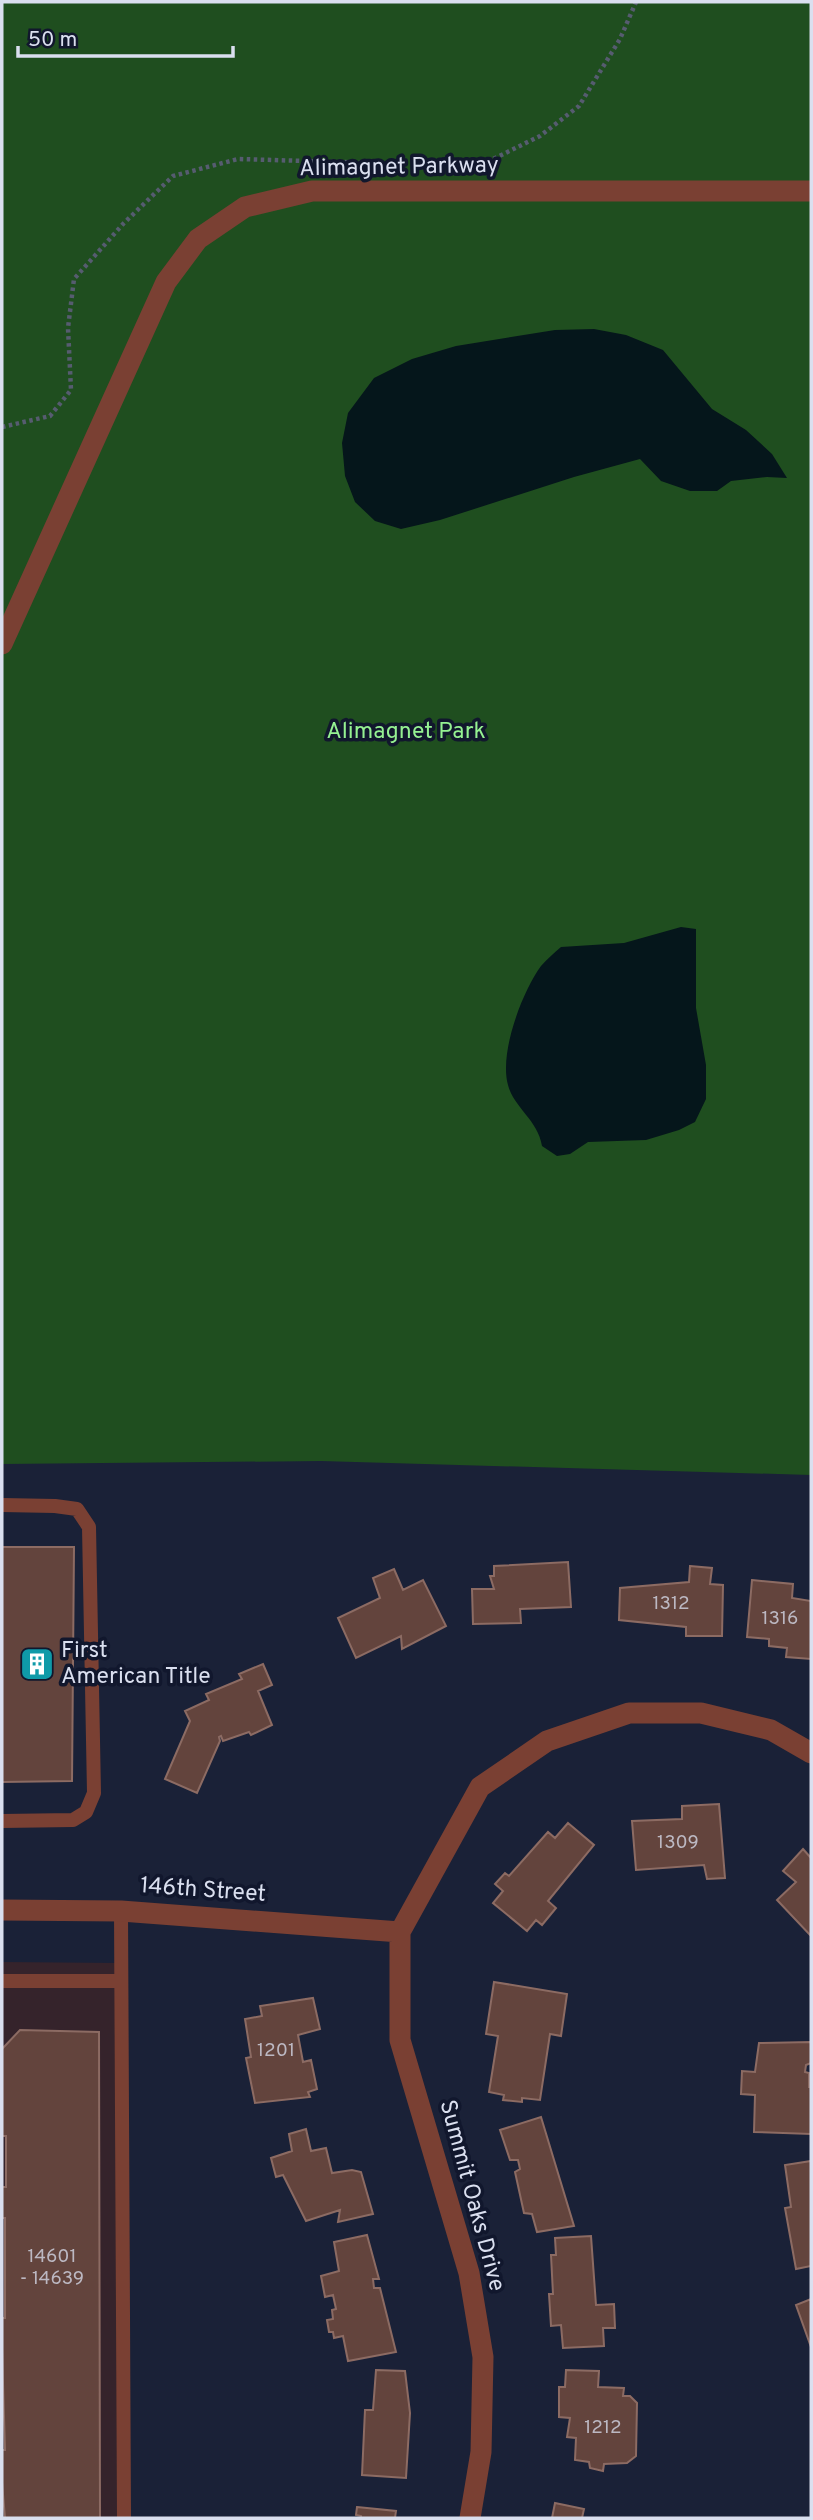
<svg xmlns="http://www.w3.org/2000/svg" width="813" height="2520" font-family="Overpass,sans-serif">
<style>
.commercial{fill:#35232b}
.green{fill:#1f4e1f}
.water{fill:#05161b}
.building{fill:#63443d;stroke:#8c6b63;stroke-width:2}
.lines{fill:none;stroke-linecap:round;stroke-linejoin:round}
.path{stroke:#565c70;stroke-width:4.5;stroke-dasharray:3.5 3.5;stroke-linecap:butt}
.lane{stroke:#7a4033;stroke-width:14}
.street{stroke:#7a4033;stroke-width:21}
.labels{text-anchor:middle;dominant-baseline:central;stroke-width:7;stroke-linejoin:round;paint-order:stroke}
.number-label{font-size:19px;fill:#bcb8c2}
.street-label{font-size:23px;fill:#dadfef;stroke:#11172d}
.park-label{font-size:23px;fill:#95f192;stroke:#11172d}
.poi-label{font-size:23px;fill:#dadfef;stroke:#11172d;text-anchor:start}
</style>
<rect width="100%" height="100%" fill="#1a2137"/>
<!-- commercial -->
<path class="commercial" d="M 2,1962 L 118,1963 L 121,2518 L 2,2518 Z"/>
<!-- green -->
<path class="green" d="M 2,2 L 811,2 L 811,1475 L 321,1461 L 2,1464 Z"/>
<!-- water -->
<path class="water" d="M 594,329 L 626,335 L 663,350 L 712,409 L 746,430 L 772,454 L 787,478 L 767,477 L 731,481 L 717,491 L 690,491 L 661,481 L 640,459 L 574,477 L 440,520 L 401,529 L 375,521 L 355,502 L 345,476 L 342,443 L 348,413 L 374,378 L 412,359 L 456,346 L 555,330 Z
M 681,927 L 696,929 L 696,1008 L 706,1065 L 706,1099 L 695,1122 L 679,1130 L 646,1140 L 588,1142 L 570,1154 L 557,1156 L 542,1146 C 538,1120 514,1108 508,1085 C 499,1053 522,992 541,966 C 547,959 554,953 561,947 L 624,943 Z"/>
<!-- building -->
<path class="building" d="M 2,1547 L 74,1547 L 72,1781 L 2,1782 Z
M 568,1562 L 571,1607 L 520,1609 L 521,1623 L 473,1624 L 472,1589 L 494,1589 L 490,1576 L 494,1576 L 494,1566 Z
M 690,1566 L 712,1568 L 710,1584 L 723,1585 L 722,1636 L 686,1636 L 686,1627 L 619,1620 L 620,1588 L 689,1582 Z
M 394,1569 L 403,1590 L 423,1580 L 446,1626 L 402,1649 L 401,1636 L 356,1658 L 338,1618 L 380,1598 L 373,1578 Z
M 752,1580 L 793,1584 L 792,1598 L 811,1601 L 811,1659 L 786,1657 L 787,1648 L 769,1646 L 769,1639 L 747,1637 Z
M 263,1664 L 272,1685 L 258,1691 L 272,1725 L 251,1735 L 249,1732 L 223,1741 L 221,1736 L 219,1737 L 220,1741 L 197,1793 L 165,1779 L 190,1721 L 185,1711 L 209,1700 L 206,1694 L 242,1679 L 239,1674 Z
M 719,1804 L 725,1878 L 707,1879 L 704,1865 L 636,1870 L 632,1821 L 682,1819 L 682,1806 Z
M 568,1823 L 594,1845 L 548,1901 L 556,1908 L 542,1925 L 536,1920 L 527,1931 L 493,1903 L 503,1891 L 495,1884 L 505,1873 L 509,1876 L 548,1832 L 555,1838 Z
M 803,1849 L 811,1858 L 811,1936 L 777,1900 L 796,1882 L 783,1871 Z
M 494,1982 L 567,1994 L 561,2036 L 550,2034 L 540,2100 L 522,2098 L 522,2102 L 503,2100 L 504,2095 L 489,2092 L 498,2036 L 486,2034 Z
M 313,1998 L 320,2029 L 298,2035 L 303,2062 L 311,2060 L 317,2089 L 308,2092 L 310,2097 L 255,2103 L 246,2058 L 251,2057 L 245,2019 L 262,2016 L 260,2006 Z
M 20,2030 L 99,2032 L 100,2518 L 5,2518 L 2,2482 L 2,2450 L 5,2450 L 2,2349 L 2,2318 L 5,2318 L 5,2218 L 2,2218 L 2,2187 L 6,2187 L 6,2136 L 2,2136 L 2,2049 Z
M 811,2042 L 811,2063 L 806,2065 L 805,2072 L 809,2073 L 809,2087 L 811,2087 L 811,2134 L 754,2132 L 755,2095 L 741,2094 L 742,2071 L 755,2072 L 759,2043 Z
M 541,2117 L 574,2226 L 537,2232 L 532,2214 L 524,2213 L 515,2172 L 520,2169 L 518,2160 L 510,2160 L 500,2130 Z
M 306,2129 L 311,2151 L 326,2148 L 332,2173 L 352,2170 L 361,2172 L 373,2214 L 338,2222 L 340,2210 L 306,2221 L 283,2175 L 276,2177 L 271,2158 L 292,2151 L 289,2134 Z
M 811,2161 L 811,2266 L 796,2269 L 785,2208 L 791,2207 L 785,2165 Z
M 367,2235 L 379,2279 L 373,2279 L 374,2288 L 380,2288 L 396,2352 L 348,2361 L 343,2336 L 334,2338 L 333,2332 L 329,2332 L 327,2320 L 333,2319 L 332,2310 L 336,2309 L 333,2295 L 325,2297 L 321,2276 L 339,2271 L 334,2242 Z
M 591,2236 L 596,2305 L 614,2304 L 615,2328 L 603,2328 L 604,2346 L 563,2348 L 561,2325 L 551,2326 L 549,2294 L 553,2294 L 551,2255 L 556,2255 L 555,2238 Z
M 811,2299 L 811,2347 L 796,2305 Z
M 376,2370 L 405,2371 L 410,2413 L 406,2478 L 362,2475 L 365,2410 L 373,2410 Z
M 566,2370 L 599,2371 L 598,2387 L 624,2388 L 623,2396 L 630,2396 L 637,2403 L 636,2456 L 627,2463 L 604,2464 L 603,2471 L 590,2468 L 589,2462 L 575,2460 L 576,2438 L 567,2437 L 570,2418 L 559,2417 L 559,2387 L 565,2387 Z
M 555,2503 L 584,2509 L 582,2518 L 552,2518 Z
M 357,2507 L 396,2511 L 395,2518 L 361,2518 L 361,2516 L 356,2515 Z"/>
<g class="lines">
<!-- path -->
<path class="path" d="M 481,165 L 540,136 L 579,106 L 620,39 L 636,2
M 2,427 L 50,416 L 71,390 L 68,328 L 74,279 L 124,223 L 173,176 L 238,159 L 375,163"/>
<!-- lane -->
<path class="lane" d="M 2,1505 L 55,1506 L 77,1509 L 89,1527 L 94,1793 L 86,1812 L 73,1820 L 2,1821
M 121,1911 L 124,2518
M 2,1981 L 121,1981"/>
<!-- street -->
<path class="street" d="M 2,644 L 166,282 L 198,239 L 245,207 L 312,191 L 811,191
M 2,1910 L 121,1911 L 400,1932
M 470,2518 L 481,2452 L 483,2357 L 469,2273 L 400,2040 L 400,1932 L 480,1787 L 547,1741 L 629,1713 L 701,1713 L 771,1730 L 811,1753"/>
</g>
<!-- icons -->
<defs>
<g id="building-square" transform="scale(1.75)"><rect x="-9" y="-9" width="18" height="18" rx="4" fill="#0f9aa8" stroke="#11172d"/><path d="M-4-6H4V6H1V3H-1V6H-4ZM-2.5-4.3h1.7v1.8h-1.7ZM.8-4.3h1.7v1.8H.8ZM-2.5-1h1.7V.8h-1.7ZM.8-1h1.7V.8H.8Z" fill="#fff"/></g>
</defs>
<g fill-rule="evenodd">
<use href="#building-square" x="37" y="1664"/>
</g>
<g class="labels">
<!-- number labels -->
<g class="number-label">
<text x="671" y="1604">1312</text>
<text x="780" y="1619">1316</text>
<text x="678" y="1843">1309</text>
<text x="276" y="2051">1201</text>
<text x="52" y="2257">14601<tspan x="52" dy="22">- 14639</tspan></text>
<text x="603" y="2428">1212</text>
</g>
<!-- street labels -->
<g class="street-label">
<text transform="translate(399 168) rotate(-1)">Alimagnet Parkway</text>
<text transform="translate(203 1891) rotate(4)">146th Street</text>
<text transform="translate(471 2196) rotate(75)">Summit Oaks Drive</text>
</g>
<!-- park labels -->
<g class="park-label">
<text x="406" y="732">Alimagnet Park</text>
</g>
<!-- poi labels -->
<g class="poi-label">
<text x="61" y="1651">First<tspan x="61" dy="26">American Title</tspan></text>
</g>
</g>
<!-- border -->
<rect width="813" height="2520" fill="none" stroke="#dadfef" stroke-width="7"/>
<!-- scale -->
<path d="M18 46v10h215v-10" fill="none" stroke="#dadfef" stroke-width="3.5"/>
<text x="28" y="46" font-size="21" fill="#dadfef" stroke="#11172d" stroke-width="5" paint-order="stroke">50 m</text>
</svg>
